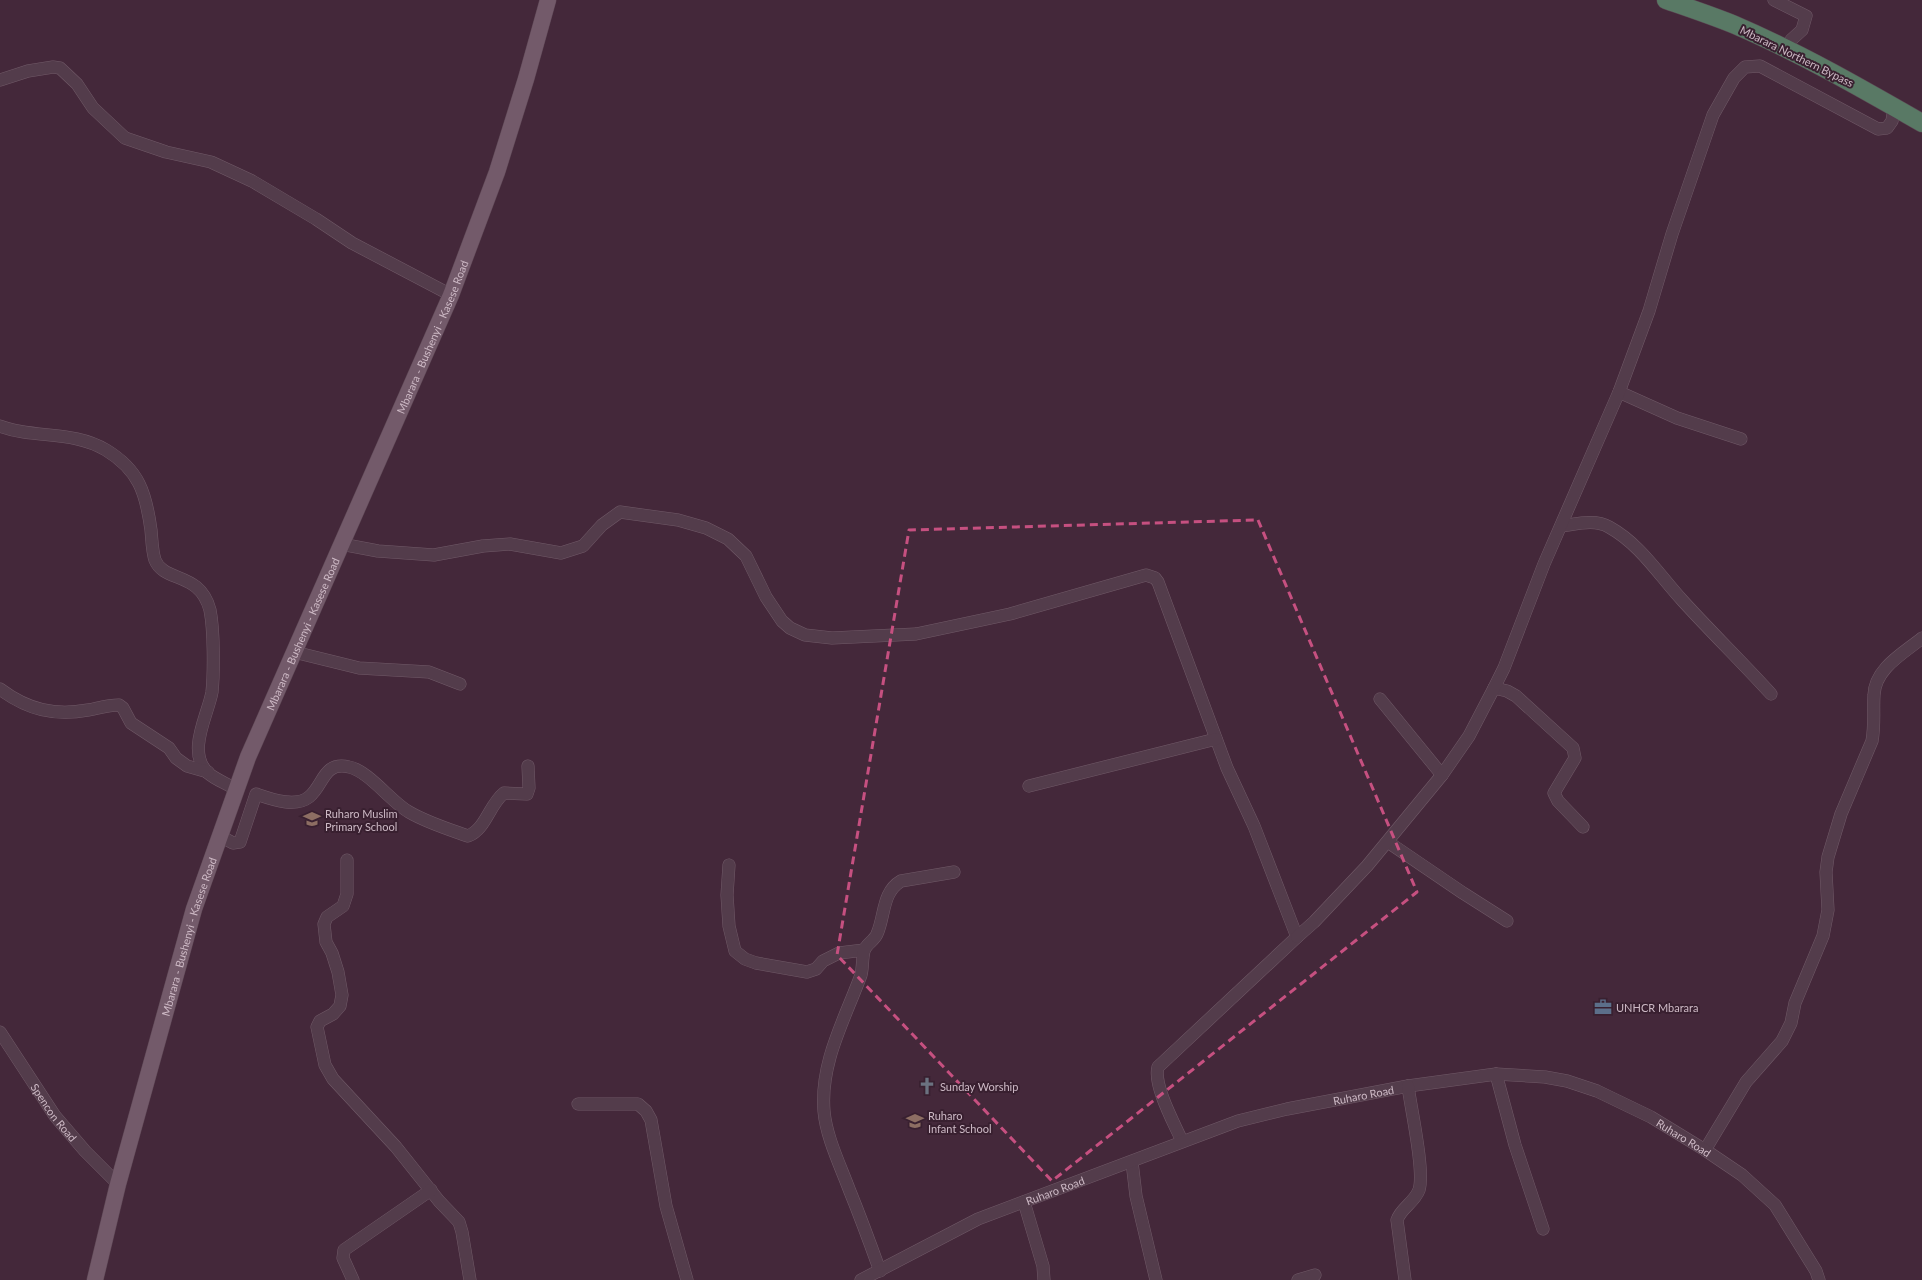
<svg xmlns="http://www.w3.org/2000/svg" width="1922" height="1280" font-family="Lato,sans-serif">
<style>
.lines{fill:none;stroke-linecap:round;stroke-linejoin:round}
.minor-casing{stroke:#715a68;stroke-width:13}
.major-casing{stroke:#5d4654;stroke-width:17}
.highway-casing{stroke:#5b4452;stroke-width:19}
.minor{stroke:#533c4b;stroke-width:12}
.major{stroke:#735a6a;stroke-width:16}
.highway{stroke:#597965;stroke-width:18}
.marked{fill:none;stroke:#c65080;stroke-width:3;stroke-dasharray:8 5;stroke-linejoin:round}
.labels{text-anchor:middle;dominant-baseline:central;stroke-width:4;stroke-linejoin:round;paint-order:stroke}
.street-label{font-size:11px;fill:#cdb9c5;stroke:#392030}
.poi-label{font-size:11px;fill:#cdb9c5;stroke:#392030;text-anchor:start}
</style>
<rect width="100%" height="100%" fill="#44283a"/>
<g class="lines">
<!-- minor casing -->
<g class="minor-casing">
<g id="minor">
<path d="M 1774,0 L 1806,16 L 1802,30 L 1791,40"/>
<path d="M 0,80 L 28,71 L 53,67 L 60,68 L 77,84 L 93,108 L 125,138 L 166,152 L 211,162 L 252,181 L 316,219 L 352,243 L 451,295"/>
<path d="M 1619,392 L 1677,418 L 1741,439"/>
<path d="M 0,426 C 34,439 73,430 106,450 C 139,470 146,493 151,530 C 152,540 152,551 155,560 C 164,583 200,571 210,610 C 214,630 214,672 212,692 C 208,715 186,752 208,773 C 216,780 228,784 237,790"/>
<path d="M 1561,526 C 1577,524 1595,519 1609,527 C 1640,544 1659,575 1682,600 C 1711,632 1742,662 1771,694"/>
<path d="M 341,544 L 378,551 L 434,555 L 483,546 L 510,544 L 561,553 L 583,546 L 602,525 L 620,512 L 678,520 L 706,528 L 728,539 L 746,556 L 766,597 L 782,621 L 790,628 L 805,635 L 832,638 L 916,634 L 1010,614 L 1146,575 L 1155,578 L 1158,582 L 1227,768 L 1254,826 L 1297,937 L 1158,1067 C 1153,1085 1174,1123 1182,1141"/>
<path d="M 294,652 L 359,668 L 429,672 L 460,684"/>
<path d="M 1494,688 L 1507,691 L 1516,696 L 1573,748 L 1575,758 L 1554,793 L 1558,801 L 1583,827"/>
<path d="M 0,689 C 28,710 55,716 88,710 C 99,708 108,705 119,705 L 123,708 L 131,723 L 169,748 L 176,758 L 187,766 L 208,772"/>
<path d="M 1380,699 L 1442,775"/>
<path d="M 1029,786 L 1216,739"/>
<path d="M 220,836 L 233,843 L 240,842 L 256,794 C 271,799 295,808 309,797 C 324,785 323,761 349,767 C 369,771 391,802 409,812 C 428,823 448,829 468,836 C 486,829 489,805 504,793 L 527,794 L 529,788 L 528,766"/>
<path d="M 1388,842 L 1463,893 L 1507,921"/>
<path d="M 347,860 L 347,894 L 343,906 L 327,917 L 324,924 L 326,942 L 332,953 L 338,972 L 342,995 L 340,1006 L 333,1014 L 320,1021 L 317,1027 L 325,1065 L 333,1079 L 396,1147 L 439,1201 L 459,1222 L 462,1232 L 470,1280"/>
<path d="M 729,865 L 727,895 L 729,926 L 735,951 L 745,959 L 756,963 L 807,972 L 816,969 L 823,961 L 839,953 L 864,950"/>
<path d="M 1297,937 L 1314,922 L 1367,866 L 1442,775 L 1469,736 L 1494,688 L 1504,668 L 1544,564 L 1619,392 L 1649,311 L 1672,234 L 1713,115 L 1734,78 L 1745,67 L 1760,66 L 1878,129 L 1887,128 L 1892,121 L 1894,107"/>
<path id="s1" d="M 0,1032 L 55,1116 L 85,1151 L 118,1184"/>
<path d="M 1496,1074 L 1515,1145 L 1543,1229"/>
<path d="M 578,1104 L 638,1104 L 646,1111 L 651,1120 L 666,1206 L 687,1280"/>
<path d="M 1705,1150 L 1746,1082 L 1782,1041 L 1791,1023 L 1795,1003 L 1823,936 L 1828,910 L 1826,872 L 1828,857 L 1841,814 L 1872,741 C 1875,725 1873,710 1874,695 C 1875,668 1904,653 1922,638"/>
<path d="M 1132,1162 L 1136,1196 L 1156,1280"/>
<path d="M 1024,1202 L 1043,1266 L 1044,1280"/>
<path d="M 880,1271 C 870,1243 860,1216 849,1189 C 840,1165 826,1136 824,1111 C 820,1062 845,1019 861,975 C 863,967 862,959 864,951 C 866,944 874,941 877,934 C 885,916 882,892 901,881 L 954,872"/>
<path d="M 353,1280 L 343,1258 L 344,1250 L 431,1190"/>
<path id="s2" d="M 861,1280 L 978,1219 L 1238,1121 L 1287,1109 L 1408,1086 L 1496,1074 L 1545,1077 L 1567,1081 L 1597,1091 L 1651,1117 L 1705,1150 L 1742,1175 L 1775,1205 L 1816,1271 L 1819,1280"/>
<path d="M 1298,1280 L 1315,1275"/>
<path d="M 1405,1280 L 1397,1220 C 1401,1208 1414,1203 1419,1190 C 1425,1172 1411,1109 1408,1086"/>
</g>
</g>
<!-- major casing -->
<g class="major-casing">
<g id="major">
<path id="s3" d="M 95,1280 L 118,1184 L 194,909 L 248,757 L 451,295 L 497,172 L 526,79 L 548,0"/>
</g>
</g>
<!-- highway casing -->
<g class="highway-casing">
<path id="highway" d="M 1666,0 C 1689,8 1713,16 1735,25 C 1800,53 1861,88 1922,123"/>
</g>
<!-- minor -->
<use href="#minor" class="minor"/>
<!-- major -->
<use href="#major" class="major"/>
<!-- highway -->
<use href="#highway" class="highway"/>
</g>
<!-- marked area -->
<path class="marked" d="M 1258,520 L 1417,892 L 1052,1181 L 837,955 L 909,530 Z"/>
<!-- icons -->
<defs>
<g id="school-bare" transform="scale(1.38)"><path d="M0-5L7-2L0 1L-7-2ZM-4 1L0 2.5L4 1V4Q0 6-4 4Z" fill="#8d6e63" stroke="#392030" stroke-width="2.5" paint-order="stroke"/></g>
<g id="office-bare" transform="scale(1.38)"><path d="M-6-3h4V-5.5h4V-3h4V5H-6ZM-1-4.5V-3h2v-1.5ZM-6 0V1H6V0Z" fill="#5c6f8a" stroke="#392030" stroke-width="2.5" paint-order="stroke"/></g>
<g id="church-bare" transform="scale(1.38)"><path d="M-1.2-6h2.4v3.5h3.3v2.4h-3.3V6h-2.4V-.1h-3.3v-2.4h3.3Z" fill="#6b7280" stroke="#392030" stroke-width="2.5" paint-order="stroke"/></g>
</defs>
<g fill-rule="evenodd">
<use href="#school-bare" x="312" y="819"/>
<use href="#office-bare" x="1603" y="1007"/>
<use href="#church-bare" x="927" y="1086"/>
<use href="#school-bare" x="915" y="1121"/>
</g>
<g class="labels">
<!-- street labels -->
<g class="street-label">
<text transform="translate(1797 56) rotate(26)">Mbarara Northern Bypass</text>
<text stroke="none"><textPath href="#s3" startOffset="1004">Mbarara - Bushenyi - Kasese Road</textPath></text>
<text stroke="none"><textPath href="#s3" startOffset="680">Mbarara - Bushenyi - Kasese Road</textPath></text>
<text stroke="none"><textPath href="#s3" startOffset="356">Mbarara - Bushenyi - Kasese Road</textPath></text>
<text stroke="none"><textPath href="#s2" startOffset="538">Ruharo Road</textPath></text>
<text stroke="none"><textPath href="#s1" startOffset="97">Spencon Road</textPath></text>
<text stroke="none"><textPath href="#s2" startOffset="874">Ruharo Road</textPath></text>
<text stroke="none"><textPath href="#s2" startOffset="214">Ruharo Road</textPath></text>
</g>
<!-- poi labels -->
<g class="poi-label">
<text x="325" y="813">Ruharo Muslim<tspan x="325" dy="13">Primary School</tspan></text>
<text x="1616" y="1007">UNHCR Mbarara</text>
<text x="940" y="1086">Sunday Worship</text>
<text x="928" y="1115">Ruharo<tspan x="928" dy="13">Infant School</tspan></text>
</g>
</g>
</svg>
